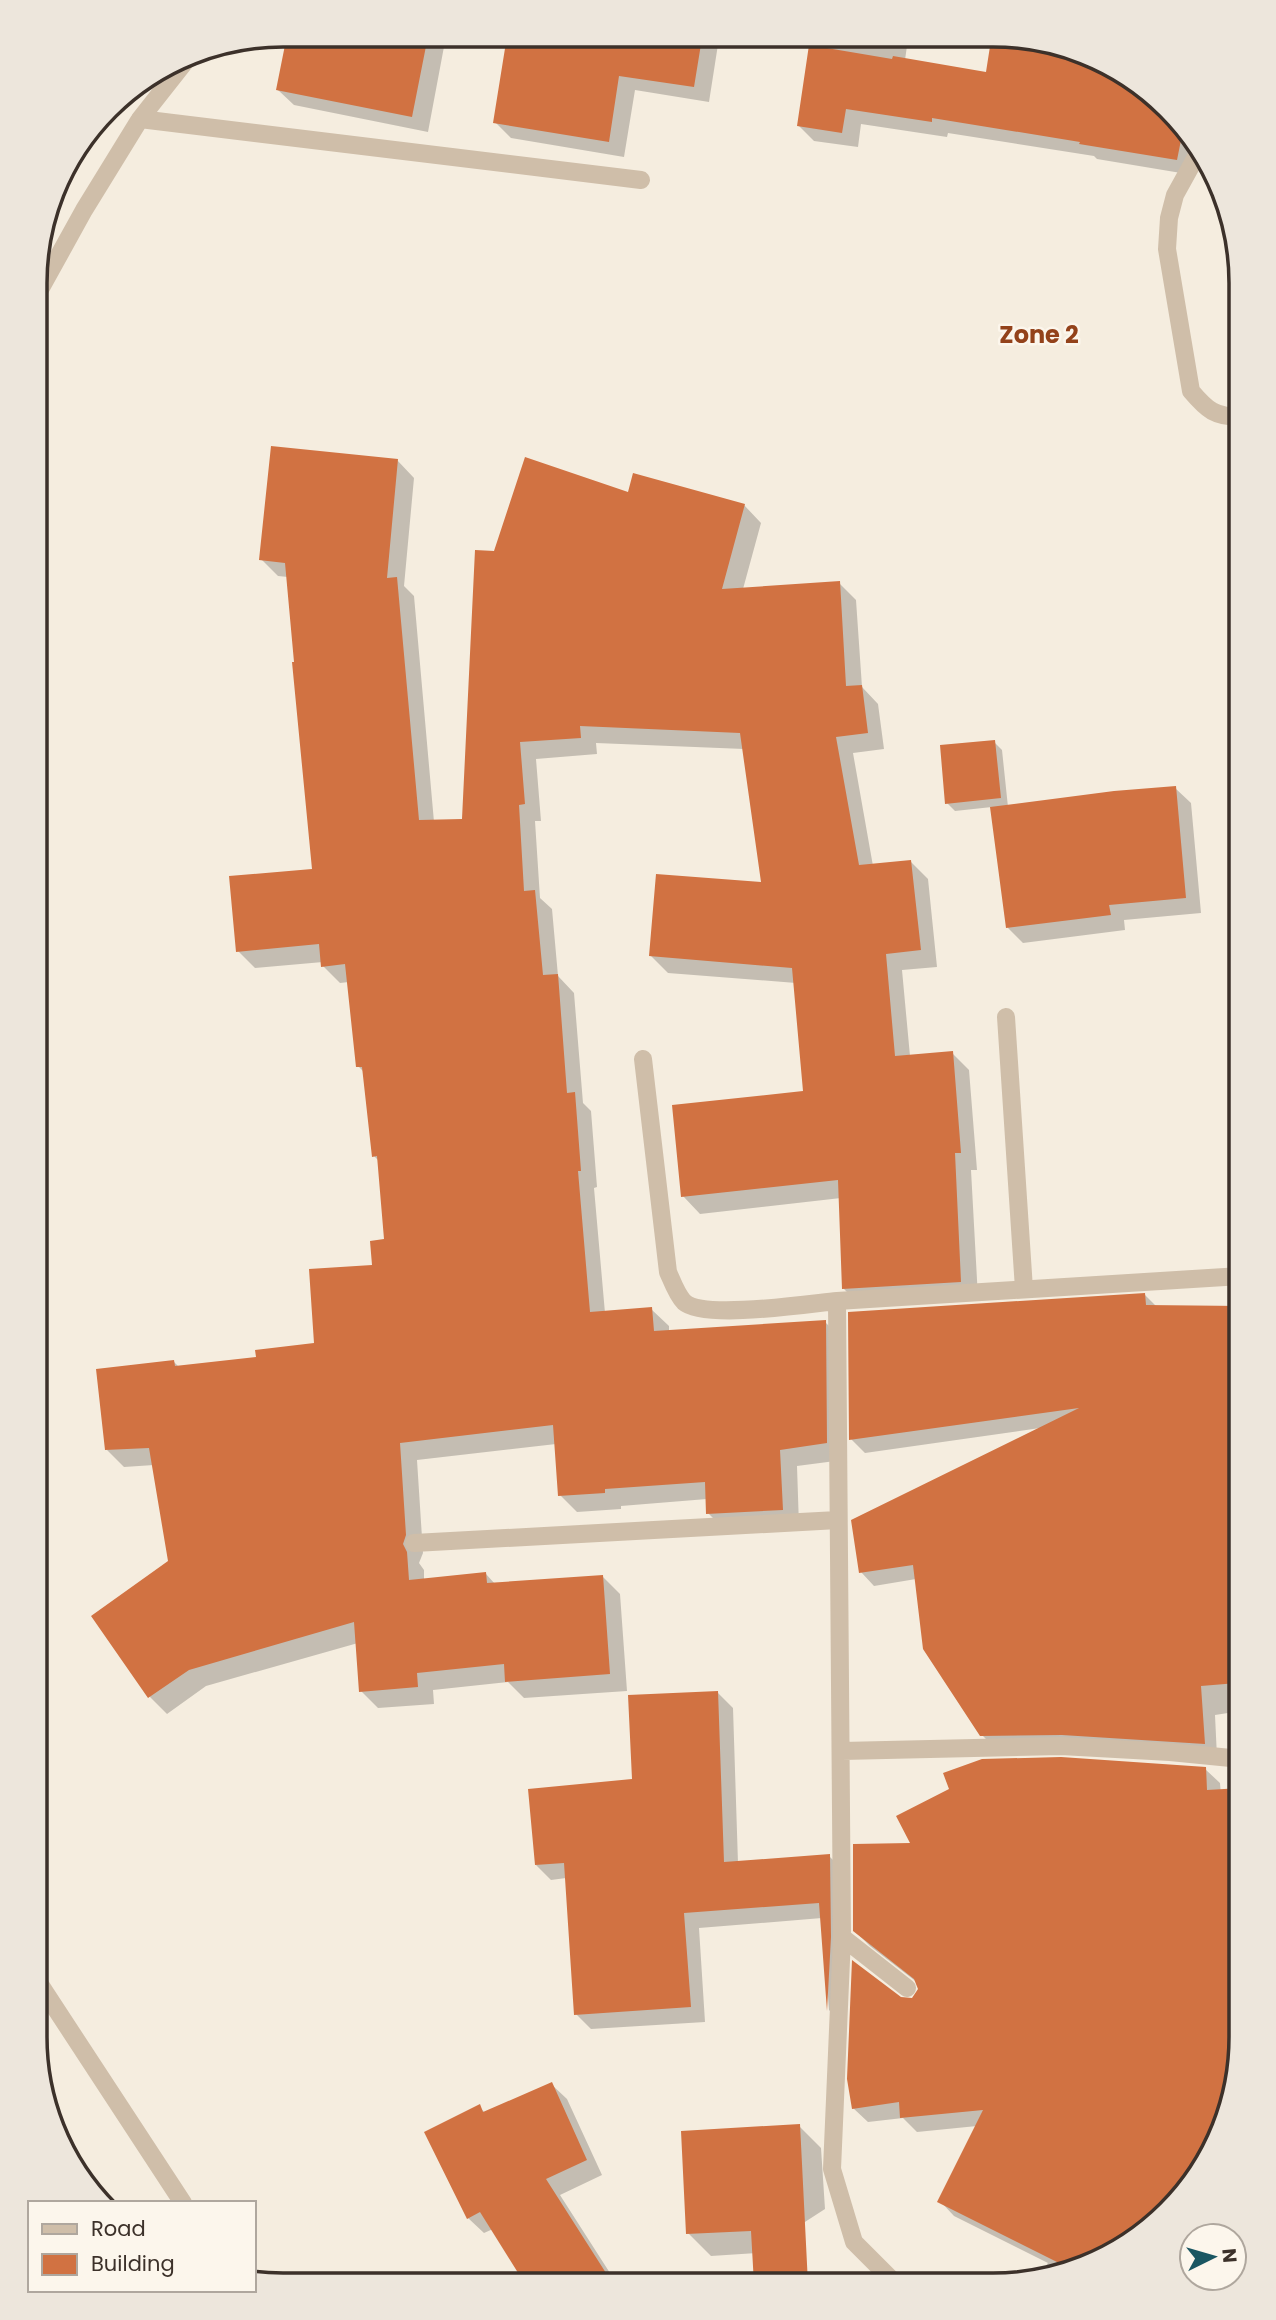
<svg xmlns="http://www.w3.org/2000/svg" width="1276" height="2320" font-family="Poppins,sans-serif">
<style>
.shadow{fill:#0003}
.building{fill:#d17242}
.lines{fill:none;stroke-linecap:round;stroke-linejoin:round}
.minor{stroke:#cfbea9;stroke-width:18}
.labels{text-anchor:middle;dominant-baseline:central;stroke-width:5;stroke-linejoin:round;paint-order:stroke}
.neighbourhood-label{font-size:24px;font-weight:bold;fill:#93421a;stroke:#fcf6ec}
.rim{fill:none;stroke:#3c312a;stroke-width:3.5}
</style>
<rect width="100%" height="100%" fill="#f5eddf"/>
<!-- shadow -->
<path class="shadow" d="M 289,35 L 446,36 L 428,132 L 294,105 L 278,90 Z
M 509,36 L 719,38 L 709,102 L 635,90 L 624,157 L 511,138 L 495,122 Z
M 812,38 L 908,39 L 905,60 L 987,74 L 1156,96 L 1196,156 L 1193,175 L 1097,159 L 1094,156 L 948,133 L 947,137 L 861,124 L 858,147 L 814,141 L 798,125 Z
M 397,460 L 414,478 L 404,586 L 414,596 L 434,822 L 463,821 L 495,553 L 630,494 L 744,505 L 761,523 L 743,589 L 839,583 L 856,600 L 862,687 L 878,704 L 884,749 L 853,753 L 873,866 L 911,862 L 928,879 L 937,967 L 902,970 L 910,1056 L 952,1053 L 969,1070 L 977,1170 L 971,1170 L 978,1298 L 861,1306 L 844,1289 L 841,1198 L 700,1214 L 683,1196 L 805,1093 L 796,983 L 668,973 L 650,955 L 763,884 L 744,749 L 596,743 L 597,754 L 536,759 L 541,821 L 535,821 L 540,898 L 552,909 L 558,976 L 574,993 L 583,1103 L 591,1111 L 597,1187 L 594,1188 L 605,1313 L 651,1309 L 669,1326 L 669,1332 L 825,1322 L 842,1339 L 843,1460 L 797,1466 L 799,1526 L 725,1530 L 708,1513 L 707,1499 L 621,1506 L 621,1509 L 577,1512 L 560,1495 L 556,1444 L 417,1460 L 423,1553 L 419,1563 L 424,1570 L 424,1581 L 486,1574 L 495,1584 L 603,1577 L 620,1594 L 627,1691 L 524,1698 L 508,1682 L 433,1690 L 434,1704 L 378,1708 L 361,1691 L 358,1643 L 206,1686 L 167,1714 L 150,1697 L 93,1617 L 170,1561 L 154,1465 L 124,1467 L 107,1450 L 174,1362 L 179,1367 L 258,1358 L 316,1344 L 374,1266 L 386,1241 L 379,1161 L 374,1156 L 364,1072 L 358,1066 L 349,982 L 340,983 L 323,966 L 323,962 L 255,968 L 238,951 L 314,870 L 288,577 L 278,576 L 261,559 Z
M 994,742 L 1002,750 L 1008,807 L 1175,788 L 1191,803 L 1201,913 L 1124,920 L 1125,930 L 1023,943 L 1008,928 L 992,807 L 955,811 L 947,803 Z
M 1145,1295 L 1156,1306 L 1241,1308 L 1241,1711 L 1215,1715 L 1217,1757 L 996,1749 L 982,1735 L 916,1579 L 874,1586 L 861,1572 L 1040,1428 L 865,1453 L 851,1439 Z
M 718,1693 L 733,1708 L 738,1863 L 829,1856 L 844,1871 L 842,2023 L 829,2010 L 822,1918 L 699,1928 L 705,2022 L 591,2029 L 576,2014 L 566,1878 L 551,1880 L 536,1865 L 634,1780 Z
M 1205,1769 L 1220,1783 L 1221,1796 L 1240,1852 L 1240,2033 L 1116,2001 L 1113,2010 L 1235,2076 L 1222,2131 L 1189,2188 L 1143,2234 L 1073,2272 L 1036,2278 L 1048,2263 L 954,2216 L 940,2201 L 977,2126 L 917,2132 L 903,2118 L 868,2122 L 853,2108 L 900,1999 L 913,2000 L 920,1989 L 918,1983 L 870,1946 L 855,1931 L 912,1844 Z
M 551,2084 L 567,2099 L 602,2175 L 560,2195 L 617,2284 L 528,2284 L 493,2229 L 484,2233 L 468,2218 L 479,2106 L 485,2113 Z
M 799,2126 L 821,2148 L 825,2209 L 757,2253 L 711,2256 L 688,2233 Z
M 798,2266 L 816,2284 L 778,2284 Z"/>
<!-- building -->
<path class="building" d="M 287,35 L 428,36 L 412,117 L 276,90 Z
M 507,36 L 674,37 L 702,38 L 694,87 L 619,76 L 609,142 L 493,123 Z
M 991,40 L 1066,52 L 1156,96 L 1182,135 L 1177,160 L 1079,144 L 1080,142 L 932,118 L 932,122 L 846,109 L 842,133 L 797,126 L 809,45 L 892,59 L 893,56 L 986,72 Z
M 271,446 L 398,459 L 387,578 L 397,577 L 419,820 L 462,819 L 475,550 L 494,551 L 525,457 L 628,492 L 633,473 L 745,504 L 722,589 L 840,581 L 846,686 L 862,685 L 868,733 L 836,737 L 859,865 L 911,860 L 921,950 L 886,954 L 895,1056 L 953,1051 L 961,1153 L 955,1153 L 961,1282 L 842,1289 L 838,1180 L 681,1197 L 672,1105 L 803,1091 L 792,968 L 649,956 L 656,874 L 761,882 L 740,733 L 580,726 L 581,738 L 520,742 L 525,804 L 519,805 L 524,891 L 535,890 L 543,975 L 558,974 L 567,1093 L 575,1092 L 581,1171 L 578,1171 L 590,1312 L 652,1307 L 654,1331 L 826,1320 L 827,1443 L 780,1450 L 783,1510 L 706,1514 L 705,1482 L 605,1489 L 605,1493 L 558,1496 L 553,1425 L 400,1443 L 406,1535 L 403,1544 L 407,1552 L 409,1580 L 486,1572 L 487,1583 L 603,1575 L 610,1674 L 505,1682 L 504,1664 L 417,1673 L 418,1687 L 359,1692 L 354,1622 L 189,1670 L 148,1698 L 91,1616 L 168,1561 L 149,1448 L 105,1450 L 96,1369 L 174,1360 L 175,1366 L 256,1357 L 255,1350 L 314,1343 L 309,1269 L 372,1265 L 370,1241 L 384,1239 L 377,1156 L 372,1157 L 362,1067 L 356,1067 L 345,964 L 321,967 L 319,944 L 236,952 L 229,876 L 312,869 L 292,662 L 294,662 L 285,563 L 259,560 Z
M 995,740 L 1001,798 L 945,804 L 940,745 Z
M 1176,786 L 1186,898 L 1109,905 L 1111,915 L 1006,928 L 990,807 L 1114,791 Z
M 1145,1293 L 1146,1305 L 1241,1306 L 1241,1651 L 1233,1651 L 1237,1683 L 1201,1686 L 1205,1744 L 1062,1735 L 980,1736 L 923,1649 L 913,1565 L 859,1573 L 851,1520 L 1079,1408 L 849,1440 L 848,1312 Z
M 718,1691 L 724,1862 L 830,1854 L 831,1937 L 827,2011 L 819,1903 L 684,1913 L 691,2007 L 574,2015 L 564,1863 L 535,1865 L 528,1789 L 632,1779 L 628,1695 Z
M 1061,1757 L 1206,1767 L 1207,1790 L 1241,1788 L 1240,2053 L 1222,2131 L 1189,2188 L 1143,2234 L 1075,2271 L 937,2202 L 983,2110 L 900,2118 L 899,2102 L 852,2109 L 847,2079 L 852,1960 L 901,1997 L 912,1998 L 918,1989 L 914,1979 L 853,1931 L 853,1844 L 910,1843 L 896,1816 L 949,1789 L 943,1773 L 982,1759 Z
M 552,2082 L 587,2160 L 546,2179 L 613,2284 L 525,2284 L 480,2212 L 467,2219 L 424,2132 L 480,2104 L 483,2112 Z
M 800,2124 L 808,2284 L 754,2284 L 751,2231 L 686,2234 L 681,2131 Z"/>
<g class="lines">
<!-- minor -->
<path class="minor" d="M 140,119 L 641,180
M 1196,157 L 1175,195 L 1169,218 L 1167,249 L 1191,391 C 1207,410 1215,417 1241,417
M 37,295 L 84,210 L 140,119 L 192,53
M 1006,1017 L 1024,1289
M 643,1059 L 668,1272 C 672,1281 677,1295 684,1302 C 704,1320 807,1304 837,1301
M 414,1543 L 838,1520
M 842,1751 L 1061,1746 L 1170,1752 L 1241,1759
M 842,1937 L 907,1988
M 35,1977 L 183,2203
M 897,2285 L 854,2242 L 832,2169 L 842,1937 L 837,1301 L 1241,1276"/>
</g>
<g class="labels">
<!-- neighbourhood labels -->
<g class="neighbourhood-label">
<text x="1039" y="334">Zone 2</text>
</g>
</g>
<!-- crop -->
<path d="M0 0H1276V2320H0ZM283 47H993A236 236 0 0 1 1229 283V2037A236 236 0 0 1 993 2273H283A236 236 0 0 1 47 2037V283A236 236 0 0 1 283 47Z" fill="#ede6dc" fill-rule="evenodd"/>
<path class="rim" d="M283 47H993A236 236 0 0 1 1229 283V2037A236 236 0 0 1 993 2273H283A236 236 0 0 1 47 2037V283A236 236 0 0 1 283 47Z"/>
<!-- legend -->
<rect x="28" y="2201" width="228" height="91" fill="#fcf6ec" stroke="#afa79e" stroke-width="2"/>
<rect x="42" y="2224" width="35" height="10" fill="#cfbea9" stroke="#afa79e" stroke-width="2"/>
<text x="91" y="2236" font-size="21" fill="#3c312a">Road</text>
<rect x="42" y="2254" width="35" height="21" fill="#d17242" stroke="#afa79e" stroke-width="2"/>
<text x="91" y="2271" font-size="21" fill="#3c312a">Building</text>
<!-- north arrow -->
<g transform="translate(1213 2257) rotate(85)"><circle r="33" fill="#fcf6ec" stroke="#afa79e" stroke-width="2"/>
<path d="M0-5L12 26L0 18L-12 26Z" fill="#1a5662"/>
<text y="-10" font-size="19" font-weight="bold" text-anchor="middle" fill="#3c312a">N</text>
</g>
</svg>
